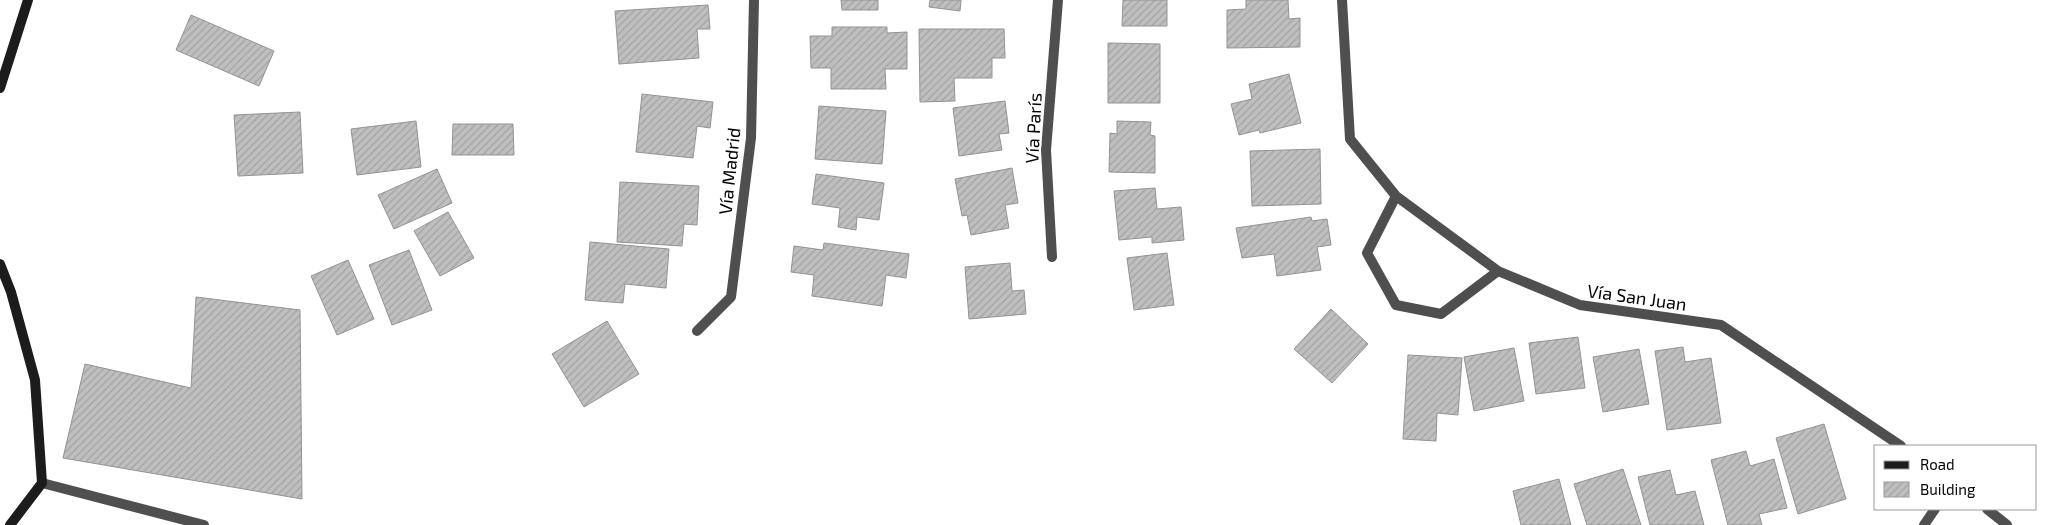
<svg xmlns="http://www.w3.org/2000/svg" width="2052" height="525" font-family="'Exo 2',sans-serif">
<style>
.building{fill:url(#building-hatch);stroke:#939393}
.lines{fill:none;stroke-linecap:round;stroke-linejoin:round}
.minor{stroke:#4f4f4f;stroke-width:10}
.secondary{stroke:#1c1c1c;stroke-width:10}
.labels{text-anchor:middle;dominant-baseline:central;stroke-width:4;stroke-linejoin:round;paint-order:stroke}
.street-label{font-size:18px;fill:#000;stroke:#fff}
</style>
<defs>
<pattern id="building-hatch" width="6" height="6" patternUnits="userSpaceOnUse" patternTransform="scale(1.25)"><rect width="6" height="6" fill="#bfbfbf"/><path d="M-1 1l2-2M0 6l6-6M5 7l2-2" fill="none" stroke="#a2a2a2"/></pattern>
</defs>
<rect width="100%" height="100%" fill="#fff"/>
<!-- building -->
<path class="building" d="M 841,0 L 878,0 L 878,10 L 842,10 Z
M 930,0 L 961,0 L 960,11 L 929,7 Z
M 1123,0 L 1167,0 L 1167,26 L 1122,26 Z
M 1246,0 L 1288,0 L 1289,19 L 1300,18 L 1300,47 L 1227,48 L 1227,10 L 1246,9 Z
M 708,5 L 710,29 L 697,29 L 699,58 L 619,64 L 615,11 Z
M 191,15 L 274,51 L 259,86 L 176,50 Z
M 832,27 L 887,27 L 887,33 L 907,32 L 907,69 L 885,69 L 886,89 L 831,89 L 831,68 L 811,68 L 810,36 L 832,36 Z
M 919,29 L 1004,29 L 1005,58 L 992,58 L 992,78 L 954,78 L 955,101 L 920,102 Z
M 1108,43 L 1160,44 L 1160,103 L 1108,103 Z
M 1289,74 L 1301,123 L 1260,133 L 1259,130 L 1239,135 L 1231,104 L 1252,99 L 1249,84 Z
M 642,94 L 713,102 L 710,128 L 697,126 L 693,158 L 636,152 Z
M 1005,101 L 1009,133 L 999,134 L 1002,150 L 959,156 L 953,108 Z
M 819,106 L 886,111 L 882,164 L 815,159 Z
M 300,112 L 303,173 L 238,176 L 234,115 Z
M 416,121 L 421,167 L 357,175 L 351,129 Z
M 1117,121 L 1151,122 L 1150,135 L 1155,136 L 1155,173 L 1109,172 L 1110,133 L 1117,134 Z
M 453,124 L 513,124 L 514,155 L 452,155 Z
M 1320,149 L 1321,204 L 1252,206 L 1250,151 Z
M 1012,168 L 1018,203 L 1005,205 L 1009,228 L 971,235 L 967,215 L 962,216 L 955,179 Z
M 437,169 L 452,203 L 394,229 L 378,195 Z
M 816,174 L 884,183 L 879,220 L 857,217 L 856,230 L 838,227 L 840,208 L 812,204 Z
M 620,182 L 699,186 L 697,225 L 684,224 L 682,246 L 617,242 Z
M 1155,188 L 1157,209 L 1181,207 L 1184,240 L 1152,243 L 1152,237 L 1119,240 L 1114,191 Z
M 448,212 L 474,258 L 440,276 L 414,231 Z
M 1311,217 L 1312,221 L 1327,219 L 1331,245 L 1317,247 L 1321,270 L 1277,276 L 1274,254 L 1242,258 L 1236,228 Z
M 590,242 L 669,249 L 666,288 L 625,284 L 623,303 L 585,300 Z
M 824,243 L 909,254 L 906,278 L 886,275 L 882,306 L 812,296 L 814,275 L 791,272 L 794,246 L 823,250 Z
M 409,250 L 432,310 L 392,325 L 369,265 Z
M 1167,253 L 1174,305 L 1134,310 L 1127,258 Z
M 348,260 L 374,319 L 337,335 L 311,276 Z
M 1010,263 L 1012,291 L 1024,290 L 1026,314 L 969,319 L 965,267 Z
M 196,297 L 300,310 L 302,499 L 63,458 L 85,364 L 191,388 Z
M 1331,309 L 1368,344 L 1332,383 L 1294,349 Z
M 607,321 L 639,374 L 584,407 L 552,354 Z
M 1578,337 L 1585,388 L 1536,394 L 1529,343 Z
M 1683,347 L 1685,362 L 1711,358 L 1721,423 L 1667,430 L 1655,351 Z
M 1514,348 L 1524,401 L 1474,411 L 1464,357 Z
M 1639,349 L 1649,404 L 1603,412 L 1593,357 Z
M 1408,355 L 1462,358 L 1458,415 L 1437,413 L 1436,441 L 1403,439 Z
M 1824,424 L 1846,499 L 1798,514 L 1776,438 Z
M 1746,451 L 1750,466 L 1774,459 L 1787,508 L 1759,514 L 1762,525 L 1728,525 L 1711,460 Z
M 1623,469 L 1641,525 L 1587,525 L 1574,484 Z
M 1670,470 L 1676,495 L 1695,491 L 1704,525 L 1650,525 L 1638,477 Z
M 1559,479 L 1571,525 L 1521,525 L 1513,491 Z"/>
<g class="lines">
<!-- minor -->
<path class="minor" d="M 1342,0 L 1350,139 L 1396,196 L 1498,271 L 1580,305 L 1721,325 L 1901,446
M 1396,196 L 1367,253 L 1396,305 L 1441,314 L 1498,271
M 1052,257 L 1046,150 L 1058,0
M 697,331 L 731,297 L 751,138 L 754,0
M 42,483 L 204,525
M 1987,509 L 2007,525
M 1924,525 L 1935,509"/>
<!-- secondary -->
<path class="secondary" d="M 0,88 L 28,0
M 0,264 L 11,292 L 35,380 L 42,483 L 10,525"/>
</g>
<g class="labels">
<!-- street labels -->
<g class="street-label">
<text transform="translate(1033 128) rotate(-87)">Vía París</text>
<text transform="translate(729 171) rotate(-84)">Vía Madrid</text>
<text transform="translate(1637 297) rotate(8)">Vía San Juan</text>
</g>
</g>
<!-- legend -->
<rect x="1874" y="445" width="162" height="65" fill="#ffffff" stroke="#999999"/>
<rect x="1884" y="461" width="25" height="8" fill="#1c1c1c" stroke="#999999"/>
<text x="1920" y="470" font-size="15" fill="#000000">Road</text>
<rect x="1884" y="482" width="25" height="15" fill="url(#building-hatch)" stroke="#999999"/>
<text x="1920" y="495" font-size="15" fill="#000000">Building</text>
</svg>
